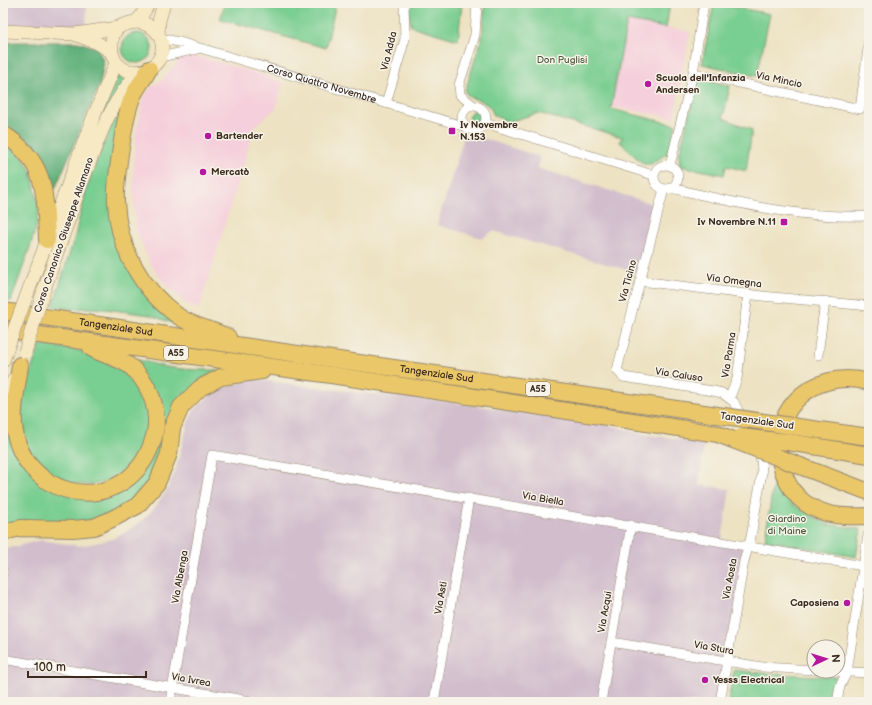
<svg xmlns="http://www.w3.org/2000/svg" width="872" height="705" font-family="'Balsamiq Sans',sans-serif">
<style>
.built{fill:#f5cfdb}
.industrial{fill:#d1bdcc}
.green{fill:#79ce91;stroke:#5a7c58}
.forest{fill:#62b17b;stroke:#4e6e4c}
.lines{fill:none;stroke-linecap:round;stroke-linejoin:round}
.street-casing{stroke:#948670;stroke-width:10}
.secondary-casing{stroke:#948670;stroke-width:14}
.highway-casing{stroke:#948670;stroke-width:18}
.street{stroke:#fff;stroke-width:9}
.secondary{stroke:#f7e9c3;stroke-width:13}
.highway{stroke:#eac769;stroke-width:16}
.secondary-bridge-casing{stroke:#948670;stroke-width:14;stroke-linecap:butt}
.highway-bridge-casing{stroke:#948670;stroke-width:18;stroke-linecap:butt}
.secondary-bridge{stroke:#f7e9c3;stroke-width:13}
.highway-bridge{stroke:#eac769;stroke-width:16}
.poi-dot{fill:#b5179e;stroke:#f7f3e8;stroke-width:1.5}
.labels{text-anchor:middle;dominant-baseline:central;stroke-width:3;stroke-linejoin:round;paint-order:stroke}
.shield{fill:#f7f3e8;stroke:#73665b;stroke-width:1}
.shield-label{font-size:9px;font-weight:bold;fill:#3b2a1e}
.street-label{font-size:10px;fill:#3b2a1e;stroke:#f7f3e8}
.park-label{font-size:10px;fill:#4e5b40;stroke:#f7f3e8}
.poi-label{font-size:10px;font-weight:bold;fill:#3b2a1e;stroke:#f7f3e8;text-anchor:start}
</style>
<rect width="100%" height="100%" fill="#f7f3e8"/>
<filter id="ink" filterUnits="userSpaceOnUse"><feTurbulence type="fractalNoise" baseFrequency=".025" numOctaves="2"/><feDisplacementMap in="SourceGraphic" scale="8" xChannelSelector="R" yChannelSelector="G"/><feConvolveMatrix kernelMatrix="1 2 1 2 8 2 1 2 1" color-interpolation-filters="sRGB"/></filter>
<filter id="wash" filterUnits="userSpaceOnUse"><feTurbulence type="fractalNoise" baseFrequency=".012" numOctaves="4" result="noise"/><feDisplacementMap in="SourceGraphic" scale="16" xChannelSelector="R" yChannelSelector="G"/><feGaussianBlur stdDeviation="0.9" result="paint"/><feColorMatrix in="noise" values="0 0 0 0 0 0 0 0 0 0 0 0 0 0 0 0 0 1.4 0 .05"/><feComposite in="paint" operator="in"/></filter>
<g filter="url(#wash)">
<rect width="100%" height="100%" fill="#ede2c2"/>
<!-- built -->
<path class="built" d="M 627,20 L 690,32 L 674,118 L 612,107 Z
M 189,54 L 257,73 L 283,83 L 276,108 L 255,126 L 199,309 L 185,303 L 160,278 L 150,262 L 136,230 L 133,184 L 136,133 L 144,96 L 152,86 L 162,80 L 180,59 Z"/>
<!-- industrial -->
<path class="industrial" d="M 3,3 L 87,3 L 86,26 L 3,27 Z
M 476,136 L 540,157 L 537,168 L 656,205 L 641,264 L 637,270 L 634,272 L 493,231 L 482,238 L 437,225 L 464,137 Z
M 252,379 L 360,393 L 405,396 L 544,415 L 609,425 L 643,434 L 704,443 L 699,485 L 730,489 L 722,540 L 746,545 L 719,702 L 3,702 L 3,550 L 41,540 L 79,546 L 96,543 L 112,539 L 136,526 L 153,510 L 167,490 L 175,472 L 188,424 L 194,410 L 215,391 Z"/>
<!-- green -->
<path class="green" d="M 225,3 L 336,3 L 326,48 L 220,19 Z
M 408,3 L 462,3 L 458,40 L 411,26 Z
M 485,3 L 670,3 L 666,28 L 627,21 L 611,109 L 676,125 L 668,153 L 651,164 L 643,164 L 620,142 L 622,137 L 538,113 L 508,122 L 494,115 L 490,107 L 482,101 L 469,97 L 465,91 L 482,37 Z
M 714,3 L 770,14 L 757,76 L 702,64 Z
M122 48a15 15 0 1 1 30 0a15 15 0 1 1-30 0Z
M 118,76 L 126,80 L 89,144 Z
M 698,78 L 730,86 L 723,118 L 752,130 L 746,171 L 726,166 L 724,175 L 680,166 L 679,156 Z
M 120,107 L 120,246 L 186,328 L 150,315 L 113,310 L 93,308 L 67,309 L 53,306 L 75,236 L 87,186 L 112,123 Z
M469 117a6 6 0 1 1 12 0a6 6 0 1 1-12 0Z
M 3,142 L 23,158 L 31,171 L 39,207 L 37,224 L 30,247 L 11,301 L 3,300 Z
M 40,345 C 55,347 74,348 88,353 C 95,356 103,360 110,364 C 115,366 122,368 126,372 C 161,400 153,459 113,479 C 96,487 75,487 58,478 C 53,475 47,473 42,470 C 38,466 35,459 32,455 C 9,419 28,381 40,345 Z
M 126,358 C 136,359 144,361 154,364 C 175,370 196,370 217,370 L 219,372 L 203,378 L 153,474 C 147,483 141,492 132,500 C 99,529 45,524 3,527 L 3,428 L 11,408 L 38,480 L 109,492 L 160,425 Z
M 774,479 L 792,504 L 827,524 L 861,529 L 856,557 L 765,540 Z
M 734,670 L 761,673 L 837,677 L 833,702 L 728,702 Z"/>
<!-- forest -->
<path class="forest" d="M 3,42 L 78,42 L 97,48 L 104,62 L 100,84 L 55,189 C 48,154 30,143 3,123 Z"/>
</g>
<g filter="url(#ink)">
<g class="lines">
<!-- street casing -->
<g class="street-casing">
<g id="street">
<path id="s1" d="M 160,38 L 183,43 L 466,127"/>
<path d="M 160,57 L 197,49"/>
<path d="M 693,73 L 860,109 L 869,41"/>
<path d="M 386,103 L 405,39 L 404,3"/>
<path d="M 473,105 L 460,95 L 459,85 L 475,35 L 477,3"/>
<circle cx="474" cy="118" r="12"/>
<path d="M 485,123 L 653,175"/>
<circle cx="666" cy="177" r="12"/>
<path d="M 670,165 L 693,73 L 704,3"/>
<path d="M 671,188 C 736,203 801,219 869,216"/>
<path d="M 664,189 L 617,370 L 623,377 L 713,391 L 722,393 L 734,402 L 761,460 L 762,472 L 751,537 L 744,561 L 720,702"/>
<path d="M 640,281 L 762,296 L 869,306"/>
<path d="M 818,355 L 825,301"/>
<path d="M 730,397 L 737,379 L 748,294"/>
<path d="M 3,573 L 3,571"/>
<path d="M 611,642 L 762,667 L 814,670"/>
<path d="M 3,659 L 256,702"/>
<path d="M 833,671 L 869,673"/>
<path d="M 170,702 L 212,455 L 869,567"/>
<path d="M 434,702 L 469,498"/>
<path d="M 601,702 L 631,525"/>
<path d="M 837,702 L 840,686 L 847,672 L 868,535"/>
</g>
</g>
<!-- secondary casing -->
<g class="secondary-casing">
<path id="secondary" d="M 136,22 C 148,23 160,30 162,44 C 166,79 106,84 112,41 C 114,26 123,24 136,22 Z
M 136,22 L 142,15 L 149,3
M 3,31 L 75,34 L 117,28
M 158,34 L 159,21 L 164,3
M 76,35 L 98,43 L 111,52
M 29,289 L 93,118 L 116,63
M 43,293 C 57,253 70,214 85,174 C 99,138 111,100 139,72
M 3,361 L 7,349
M 3,405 L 14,379"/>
</g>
<!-- highway casing -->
<g class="highway-casing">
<g id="highway">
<path d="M 149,69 C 144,79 136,88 132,98 C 125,116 123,135 120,154 C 118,170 115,186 116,202 C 118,248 141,289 178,316 C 193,327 212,329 228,337"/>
<path d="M 3,134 C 47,161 45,194 47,240"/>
<path id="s2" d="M 3,311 L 697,412"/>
<path d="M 3,330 L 331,375 L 718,434"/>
<path d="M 20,365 C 18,384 12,405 14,425 C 20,495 112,520 147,455 C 153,443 157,432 156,418 C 155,399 146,380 131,367 C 119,357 104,356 91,348"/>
<path d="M 869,382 C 810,366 762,416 784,474 C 788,485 795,496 805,503 C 824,517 847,517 869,516"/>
<path d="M 791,426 L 869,437"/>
<path d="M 788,442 L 869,455"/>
<path d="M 795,464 L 869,492"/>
<path d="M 3,532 L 21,528 L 73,529 L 94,527 L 112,519 L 137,506 L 157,483 L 169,454 L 172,428 L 181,407 L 200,388 L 221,377 L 262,371"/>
</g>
</g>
<!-- street -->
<use href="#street" class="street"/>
<!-- secondary -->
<use href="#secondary" class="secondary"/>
<!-- highway -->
<use href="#highway" class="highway"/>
<!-- secondary-bridge casing -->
<g class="secondary-bridge-casing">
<path id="secondary-bridge" d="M 7,349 L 29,289
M 25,352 L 43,293"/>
</g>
<!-- highway-bridge casing -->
<g class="highway-bridge-casing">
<path id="highway-bridge" d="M 697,412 L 791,426
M 718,434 L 795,464
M 741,437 L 788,442"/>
</g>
<!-- secondary-bridge -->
<use href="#secondary-bridge" class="secondary-bridge"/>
<!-- highway-bridge -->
<use href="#highway-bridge" class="highway-bridge"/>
</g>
</g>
<!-- markers -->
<g class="poi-dot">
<circle cx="648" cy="84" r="4"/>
<rect x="448" y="127" width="8" height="8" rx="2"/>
<circle cx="208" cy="136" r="4"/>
<circle cx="203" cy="172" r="4"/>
<rect x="780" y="218" width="8" height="8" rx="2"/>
<circle cx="847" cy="603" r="4"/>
<circle cx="705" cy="680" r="4"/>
</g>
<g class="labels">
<!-- shield labels -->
<g class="shield">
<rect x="164" y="346" width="24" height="14" rx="3"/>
<rect x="526" y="382" width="24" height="14" rx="3"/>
</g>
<g class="shield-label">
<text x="176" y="353">A55</text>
<text x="538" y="389">A55</text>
</g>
<!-- street labels -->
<g class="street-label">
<text transform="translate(389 51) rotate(-76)">Via Adda</text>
<text transform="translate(779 80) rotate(12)">Via Mincio</text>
<text stroke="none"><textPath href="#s1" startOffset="168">Corso Quattro Novembre</textPath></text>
<text transform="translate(64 235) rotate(-71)">Corso Canonico Giuseppe Allamano</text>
<text transform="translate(628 281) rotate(-75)">Via Ticino</text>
<text transform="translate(734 281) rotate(7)">Via Omegna</text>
<text stroke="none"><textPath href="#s2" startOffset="114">Tangenziale Sud</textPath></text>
<text transform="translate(729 355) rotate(-81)">Via Parma</text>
<text stroke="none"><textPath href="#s2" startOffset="438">Tangenziale Sud</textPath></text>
<text transform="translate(679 375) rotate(9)">Via Caluso</text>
<text transform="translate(757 421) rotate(8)">Tangenziale Sud</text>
<text transform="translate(543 499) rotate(10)">Via Biella</text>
<text transform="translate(180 577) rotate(-80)">Via Albenga</text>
<text transform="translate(730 579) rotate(-79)">Via Aosta</text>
<text transform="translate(441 598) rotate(-80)">Via Asti</text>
<text transform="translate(605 612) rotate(-80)">Via Acqui</text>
<text transform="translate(714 648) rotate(10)">Via Stura</text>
<text transform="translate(191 680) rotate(10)">Via Ivrea</text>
</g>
<!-- park labels -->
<g class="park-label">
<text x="562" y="60">Don Puglisi</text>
<text x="787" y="519">Giardino<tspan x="787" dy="12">di Maine</tspan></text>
</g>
<!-- poi labels -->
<g class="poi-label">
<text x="656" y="78">Scuola dell'Infanzia<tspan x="656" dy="12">Andersen</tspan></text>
<text x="460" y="125">Iv Novembre<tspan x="460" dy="12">N.153</tspan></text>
<text x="216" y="136">Bartender</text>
<text x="211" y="172">Mercatò</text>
<text x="776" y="222" text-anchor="end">Iv Novembre N.11</text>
<text x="839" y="603" text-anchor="end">Caposiena</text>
<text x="713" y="680">Yesss Electrical</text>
</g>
</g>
<!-- margin -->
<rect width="872" height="705" fill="none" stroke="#f7f3e8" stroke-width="16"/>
<!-- north arrow -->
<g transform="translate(826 659) rotate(86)"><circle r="19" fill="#f7f3e8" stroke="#aca397"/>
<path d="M0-3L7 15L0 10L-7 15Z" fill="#b5179e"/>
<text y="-6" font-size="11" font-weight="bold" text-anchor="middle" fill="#3b2a1e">N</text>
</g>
<!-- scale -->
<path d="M28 671v6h118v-6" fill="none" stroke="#3b2a1e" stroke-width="2"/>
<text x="34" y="671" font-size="12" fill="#3b2a1e" stroke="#f7f3e8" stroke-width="3" paint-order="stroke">100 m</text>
</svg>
